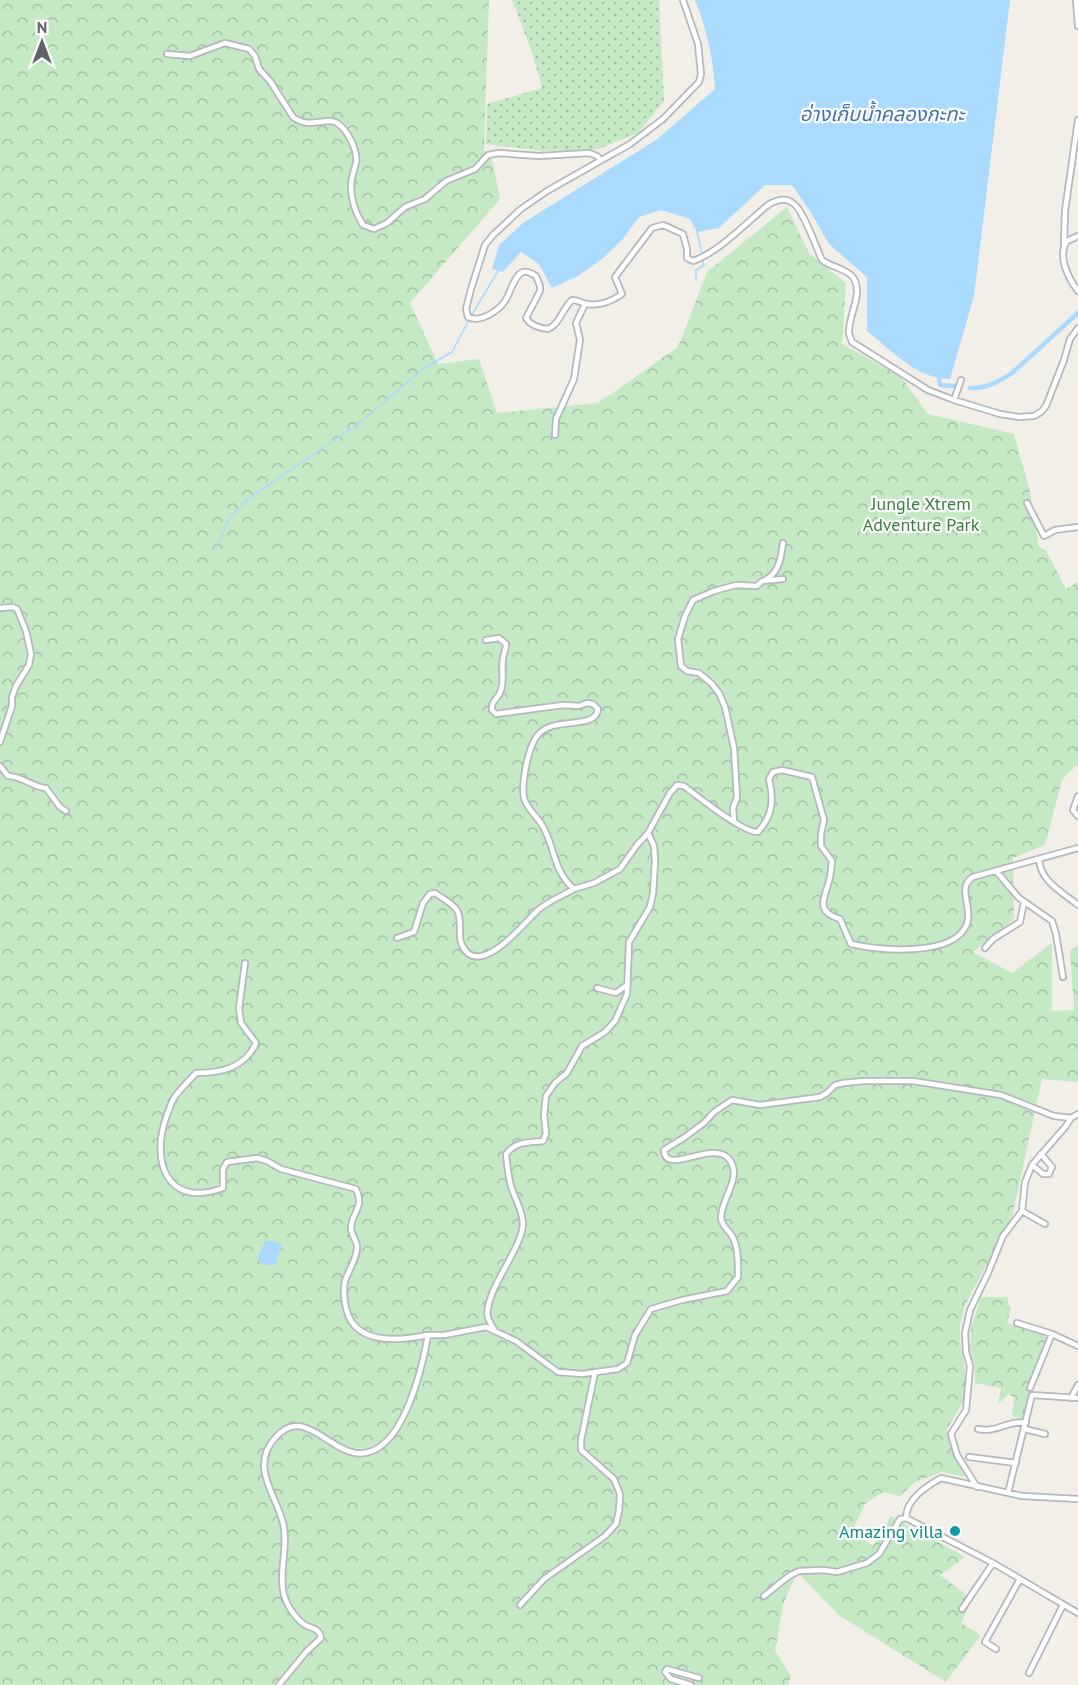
<svg xmlns="http://www.w3.org/2000/svg" width="1078" height="1685" font-family="'PT Sans','Noto Sans Thai',sans-serif">
<style>
.grass{fill:url(#grass-dots)}
.forest{fill:url(#forest-crowns)}
.water{fill:#aadaff}
.lines{fill:none;stroke-linecap:round;stroke-linejoin:round}
.stream{stroke:#aadaff;stroke-width:1.5}
.canal{stroke:#aadaff;stroke-width:4.5}
.minor-casing{stroke:#b5b8bc;stroke-width:8}
.minor{stroke:#fff;stroke-width:4.5}
.culture-dot{fill:#0f9aa8;stroke:#fff;stroke-width:2}
.labels{text-anchor:middle;dominant-baseline:central;stroke-width:4.5;stroke-linejoin:round;paint-order:stroke}
.park-label{font-size:18px;fill:#348238;stroke:#fff}
.culture-label{font-size:18px;fill:#0d838f;stroke:#fff;text-anchor:end}
.water-label{font-size:20px;font-style:italic;fill:#4174aa;stroke:#fff}
</style>
<defs>
<pattern id="grass-dots" width="8" height="8" patternUnits="userSpaceOnUse" patternTransform="scale(1.5)"><rect width="8" height="8" fill="#c5e8c5"/><path d="M2 2h.1M6 6h.1" fill="none" stroke="#a3c0a4" stroke-width="1.8" stroke-linecap="round"/></pattern>
<pattern id="forest-crowns" width="20" height="18" patternUnits="userSpaceOnUse" patternTransform="scale(1.5)"><rect width="20" height="18" fill="#c5e8c5"/><path d="M2 6a3 3 0 1 1 6 0M12 15a3 3 0 1 1 6 0" fill="none" stroke="#a3c0a4"/></pattern>
</defs>
<rect width="100%" height="100%" fill="#f1efe8"/>
<!-- grass -->
<path class="grass" d="M 512,0 L 659,0 L 664,101 L 638,133 L 598,149 L 543,151 L 486,144 L 487,104 L 542,88 L 532,52 Z"/>
<!-- forest -->
<path class="forest" d="M 0,0 L 489,0 L 484,151 L 491,154 L 500,199 L 410,303 L 438,364 L 479,359 L 497,413 L 598,403 L 678,347 L 707,272 L 787,207 L 809,253 L 846,283 L 842,344 L 901,377 L 928,414 L 1014,434 L 1030,492 L 1039,547 L 1046,550 L 1066,589 L 1078,582 L 1078,767 L 1075,766 L 1062,780 L 1045,845 L 1013,858 L 1014,919 L 973,952 L 1012,973 L 1052,943 L 1052,1011 L 1074,1010 L 1070,950 L 1078,946 L 1078,1082 L 1042,1079 L 1012,1217 L 965,1305 L 960,1325 L 960,1343 L 966,1376 L 963,1402 L 946,1431 L 965,1477 L 942,1472 L 915,1482 L 900,1496 L 883,1492 L 865,1504 L 852,1531 L 873,1546 L 891,1516 L 965,1557 L 940,1575 L 972,1599 L 961,1623 L 981,1635 L 946,1682 L 840,1616 L 797,1572 L 783,1605 L 775,1651 L 791,1676 L 788,1685 L 0,1685 Z
M 981,1297 L 1008,1297 L 1008,1304 L 1011,1308 L 1007,1323 L 1047,1336 L 1027,1387 L 1029,1393 L 1024,1419 L 1012,1416 L 1014,1398 L 1009,1394 L 998,1404 L 1001,1388 L 975,1383 L 974,1364 L 970,1350 L 971,1327 Z"/>
<!-- water -->
<path class="water" d="M 695,0 L 1010,0 L 974,296 L 950,379 C 917,379 892,351 867,331 L 867,277 L 829,244 L 810,211 L 792,185 L 765,185 L 719,228 L 697,232 L 690,219 L 661,210 L 639,217 L 622,240 L 602,259 L 578,276 L 552,288 L 539,264 L 521,252 L 503,272 L 492,269 L 499,245 L 523,223 L 656,140 L 715,89 C 713,58 707,29 695,0 Z
M 265,1241 L 272,1241 L 282,1245 L 275,1265 L 267,1265 L 260,1263 L 258,1256 Z"/>
<g class="lines">
<!-- stream -->
<path class="stream" d="M 697,232 L 702,254
M 696,280 L 696,270 L 704,265 L 703,262
M 471,316 L 498,271
M 215,550 L 229,519 L 248,499 L 358,424 L 424,368 L 452,352 L 469,320"/>
<!-- canal -->
<path class="canal" d="M 939,379 L 940,385 L 954,386
M 970,388 C 986,389 1000,381 1012,373 L 1078,313"/>
<!-- minor casing -->
<g class="minor-casing">
<path id="minor" d="M 683,0 L 698,44 L 701,74 L 699,82 L 663,119 L 630,144 L 547,191 L 521,209 L 493,235 L 485,245 L 471,289 L 466,309 L 468,317 C 481,323 498,311 505,301 C 510,294 514,275 523,272 C 528,271 533,274 536,276 L 540,286 L 540,291 L 526,318 C 530,325 539,328 548,329 C 560,324 562,309 572,300 C 578,300 581,303 587,304 C 599,306 612,301 622,294 L 615,277 L 652,228 L 663,225 L 683,234 L 687,249 L 687,258 L 693,261 C 719,252 746,223 768,205 C 776,200 786,197 794,204 C 804,212 816,247 822,260 C 831,267 844,268 852,276 C 865,291 848,316 849,333 C 849,334 852,342 852,342 L 928,390 L 954,400 L 1000,414 L 1019,417 L 1034,416 L 1041,412 L 1046,406 L 1064,360 L 1070,339 L 1078,328
M 1076,0 L 1078,26
M 167,54 L 190,56 L 225,43 L 249,49 L 255,56 L 259,69 L 270,81 L 293,117 C 310,130 327,116 337,123 C 348,130 358,151 356,163 C 354,171 351,178 351,186 C 351,199 356,214 363,225 L 374,229 L 387,223 L 405,207 L 425,199 L 446,181 L 475,169 L 488,155 L 499,153 L 539,156 L 589,153 L 597,156 L 601,160
M 1078,236 L 1067,241 C 1057,256 1068,278 1078,291
M 1064,245 L 1065,211 L 1078,120
M 954,400 L 961,380
M 555,435 L 556,419 L 574,379 L 580,340 L 576,323 L 585,304
M 1027,503 L 1044,536 L 1055,530 L 1078,527
M 765,580 C 779,573 781,558 783,543
M 0,608 L 13,607 L 17,609 L 26,631 L 31,654 L 29,665 L 16,686 L 12,697 L 12,706 L 0,742
M 486,640 L 499,638 L 506,644 C 506,650 504,652 503,658 C 501,670 505,681 500,693 C 496,700 491,702 492,710 L 496,714 L 563,705 L 579,706 L 587,703 L 593,704 L 598,709 C 596,731 552,715 537,736 C 528,748 521,784 524,798 C 527,809 536,815 542,825 C 555,845 552,870 574,889 L 594,883 L 620,869 L 637,845 L 648,833 L 670,793 L 677,785 L 684,786 C 697,796 743,833 758,832 C 773,815 774,800 769,779 L 773,772 L 782,770 L 812,777 L 824,820 L 821,834 L 821,846 L 832,861 C 831,868 831,874 829,881 C 824,900 815,911 840,919 L 851,944 C 878,950 954,958 967,924 C 973,906 956,888 973,877 L 1078,848
M 0,766 L 8,776 C 22,776 32,787 46,788 L 60,807 L 66,811
M 1078,796 L 1073,810 L 1078,816
M 734,821 L 733,808 L 737,797 L 734,748 L 725,707 L 719,693 L 711,683 L 699,673 L 687,671 L 681,666 L 678,639 L 685,616 L 693,600 L 714,591 L 736,585 L 757,586 L 762,581 L 783,579
M 1039,859 C 1040,881 1062,892 1078,905
M 996,871 L 1019,898 L 1052,921 L 1056,934 L 1063,977
M 397,938 L 414,932 L 423,903 L 430,894 L 435,893 C 442,898 452,903 457,910 C 464,923 455,938 465,950 C 484,975 526,921 538,910 C 549,901 562,896 574,889
M 985,948 L 993,939 L 1020,922 L 1024,902
M 245,963 L 239,1008 L 241,1023 L 256,1043 C 245,1068 221,1073 196,1073 C 189,1081 180,1089 174,1098 C 171,1103 169,1110 167,1115 C 150,1160 166,1209 223,1188 L 223,1169 L 227,1162 L 257,1158 L 267,1161 L 281,1169 L 356,1189 C 365,1208 351,1213 351,1228 C 351,1234 356,1240 357,1246 C 358,1257 348,1271 345,1281 C 343,1290 344,1300 346,1308 C 354,1346 399,1341 428,1335
M 597,988 L 616,993 L 628,984
M 1032,1165 L 1043,1174 L 1049,1174 L 1052,1167 L 1041,1154
M 1022,1211 L 1045,1224
M 1017,1323 L 1052,1334 L 1078,1346
M 494,1329 C 489,1322 486,1316 488,1308 C 492,1283 515,1257 522,1231 C 526,1216 515,1200 511,1186 C 508,1175 507,1164 506,1154 C 516,1141 528,1143 543,1141 L 546,1134 L 544,1115 L 546,1096 L 555,1083 L 567,1073 L 582,1046 L 605,1032 L 615,1021 L 627,994 L 629,942 L 650,907 L 653,893 L 655,861 L 654,846 L 648,833
M 1030,1388 L 1052,1334
M 1071,1398 L 1078,1385
M 978,1429 C 998,1433 1006,1420 1026,1423
M 1025,1429 L 1045,1434
M 969,1457 L 1016,1463
M 977,1487 L 957,1455 L 951,1434 L 966,1410 L 970,1366 L 966,1352 L 965,1333 L 970,1310 L 988,1273 L 1003,1236 L 1022,1211 L 1025,1182 L 1032,1165 L 1066,1126 L 1071,1118
M 1008,1493 L 1032,1395 L 1078,1398
M 1078,1499 L 1022,1496 L 941,1478 C 927,1486 906,1499 906,1518 L 993,1563 L 1078,1613
M 764,1596 L 789,1576 L 799,1571 L 823,1570 L 837,1572 L 867,1563 L 879,1554 L 900,1519 L 906,1518
M 520,1605 L 544,1579 L 605,1536 L 616,1524 L 619,1511 L 620,1494 L 614,1479 L 581,1450 L 581,1440 L 595,1372
M 962,1609 L 993,1563
M 996,1649 L 985,1642 L 1020,1579
M 1029,1673 L 1063,1605
M 279,1685 L 306,1652 L 321,1638 C 319,1628 313,1629 305,1625 C 296,1619 287,1606 284,1595 C 278,1572 289,1546 283,1523 C 277,1496 249,1467 275,1438 C 303,1406 326,1448 355,1453 C 402,1460 422,1368 428,1335 L 444,1335 L 486,1327 L 516,1341 L 558,1372 L 582,1374 L 618,1369 L 627,1363 L 635,1335 L 651,1309 L 682,1300 L 727,1291 L 738,1277 C 738,1266 739,1251 734,1240 C 731,1231 721,1227 721,1217 C 722,1197 743,1177 729,1159 C 713,1139 665,1177 664,1150 L 685,1137 L 704,1123 L 714,1112 L 732,1100 L 760,1105 L 820,1097 L 827,1093 L 835,1085 L 843,1083 L 864,1081 L 913,1081 L 1001,1095 L 1054,1116 L 1071,1118 L 1078,1114
M 691,1685 L 671,1679 L 665,1672 L 667,1669 L 699,1678"/>
</g>
<!-- minor -->
<use href="#minor" class="minor"/>
</g>
<!-- markers -->
<circle class="culture-dot" cx="955" cy="1531" r="6"/>
<g class="labels">
<!-- park labels -->
<g class="park-label">
<text x="921" y="503">Jungle Xtrem<tspan x="921" dy="21">Adventure Park</tspan></text>
</g>
<!-- culture labels -->
<g class="culture-label">
<text x="943" y="1531">Amazing villa</text>
</g>
<!-- water labels -->
<g class="water-label">
<text x="882" y="114">อ่างเก็บน้ำคลองกะทะ</text>
</g>
</g>
<!-- north arrow -->
<g transform="translate(42 42)" stroke="#ffffff" stroke-width="4.5" paint-order="stroke">
<path d="M0-4.5L10 22L0 15L-10 22Z" fill="#5f6368"/>
<text y="-9" font-size="16" font-weight="bold" text-anchor="middle" fill="#5f6368">N</text>
</g>
</svg>
